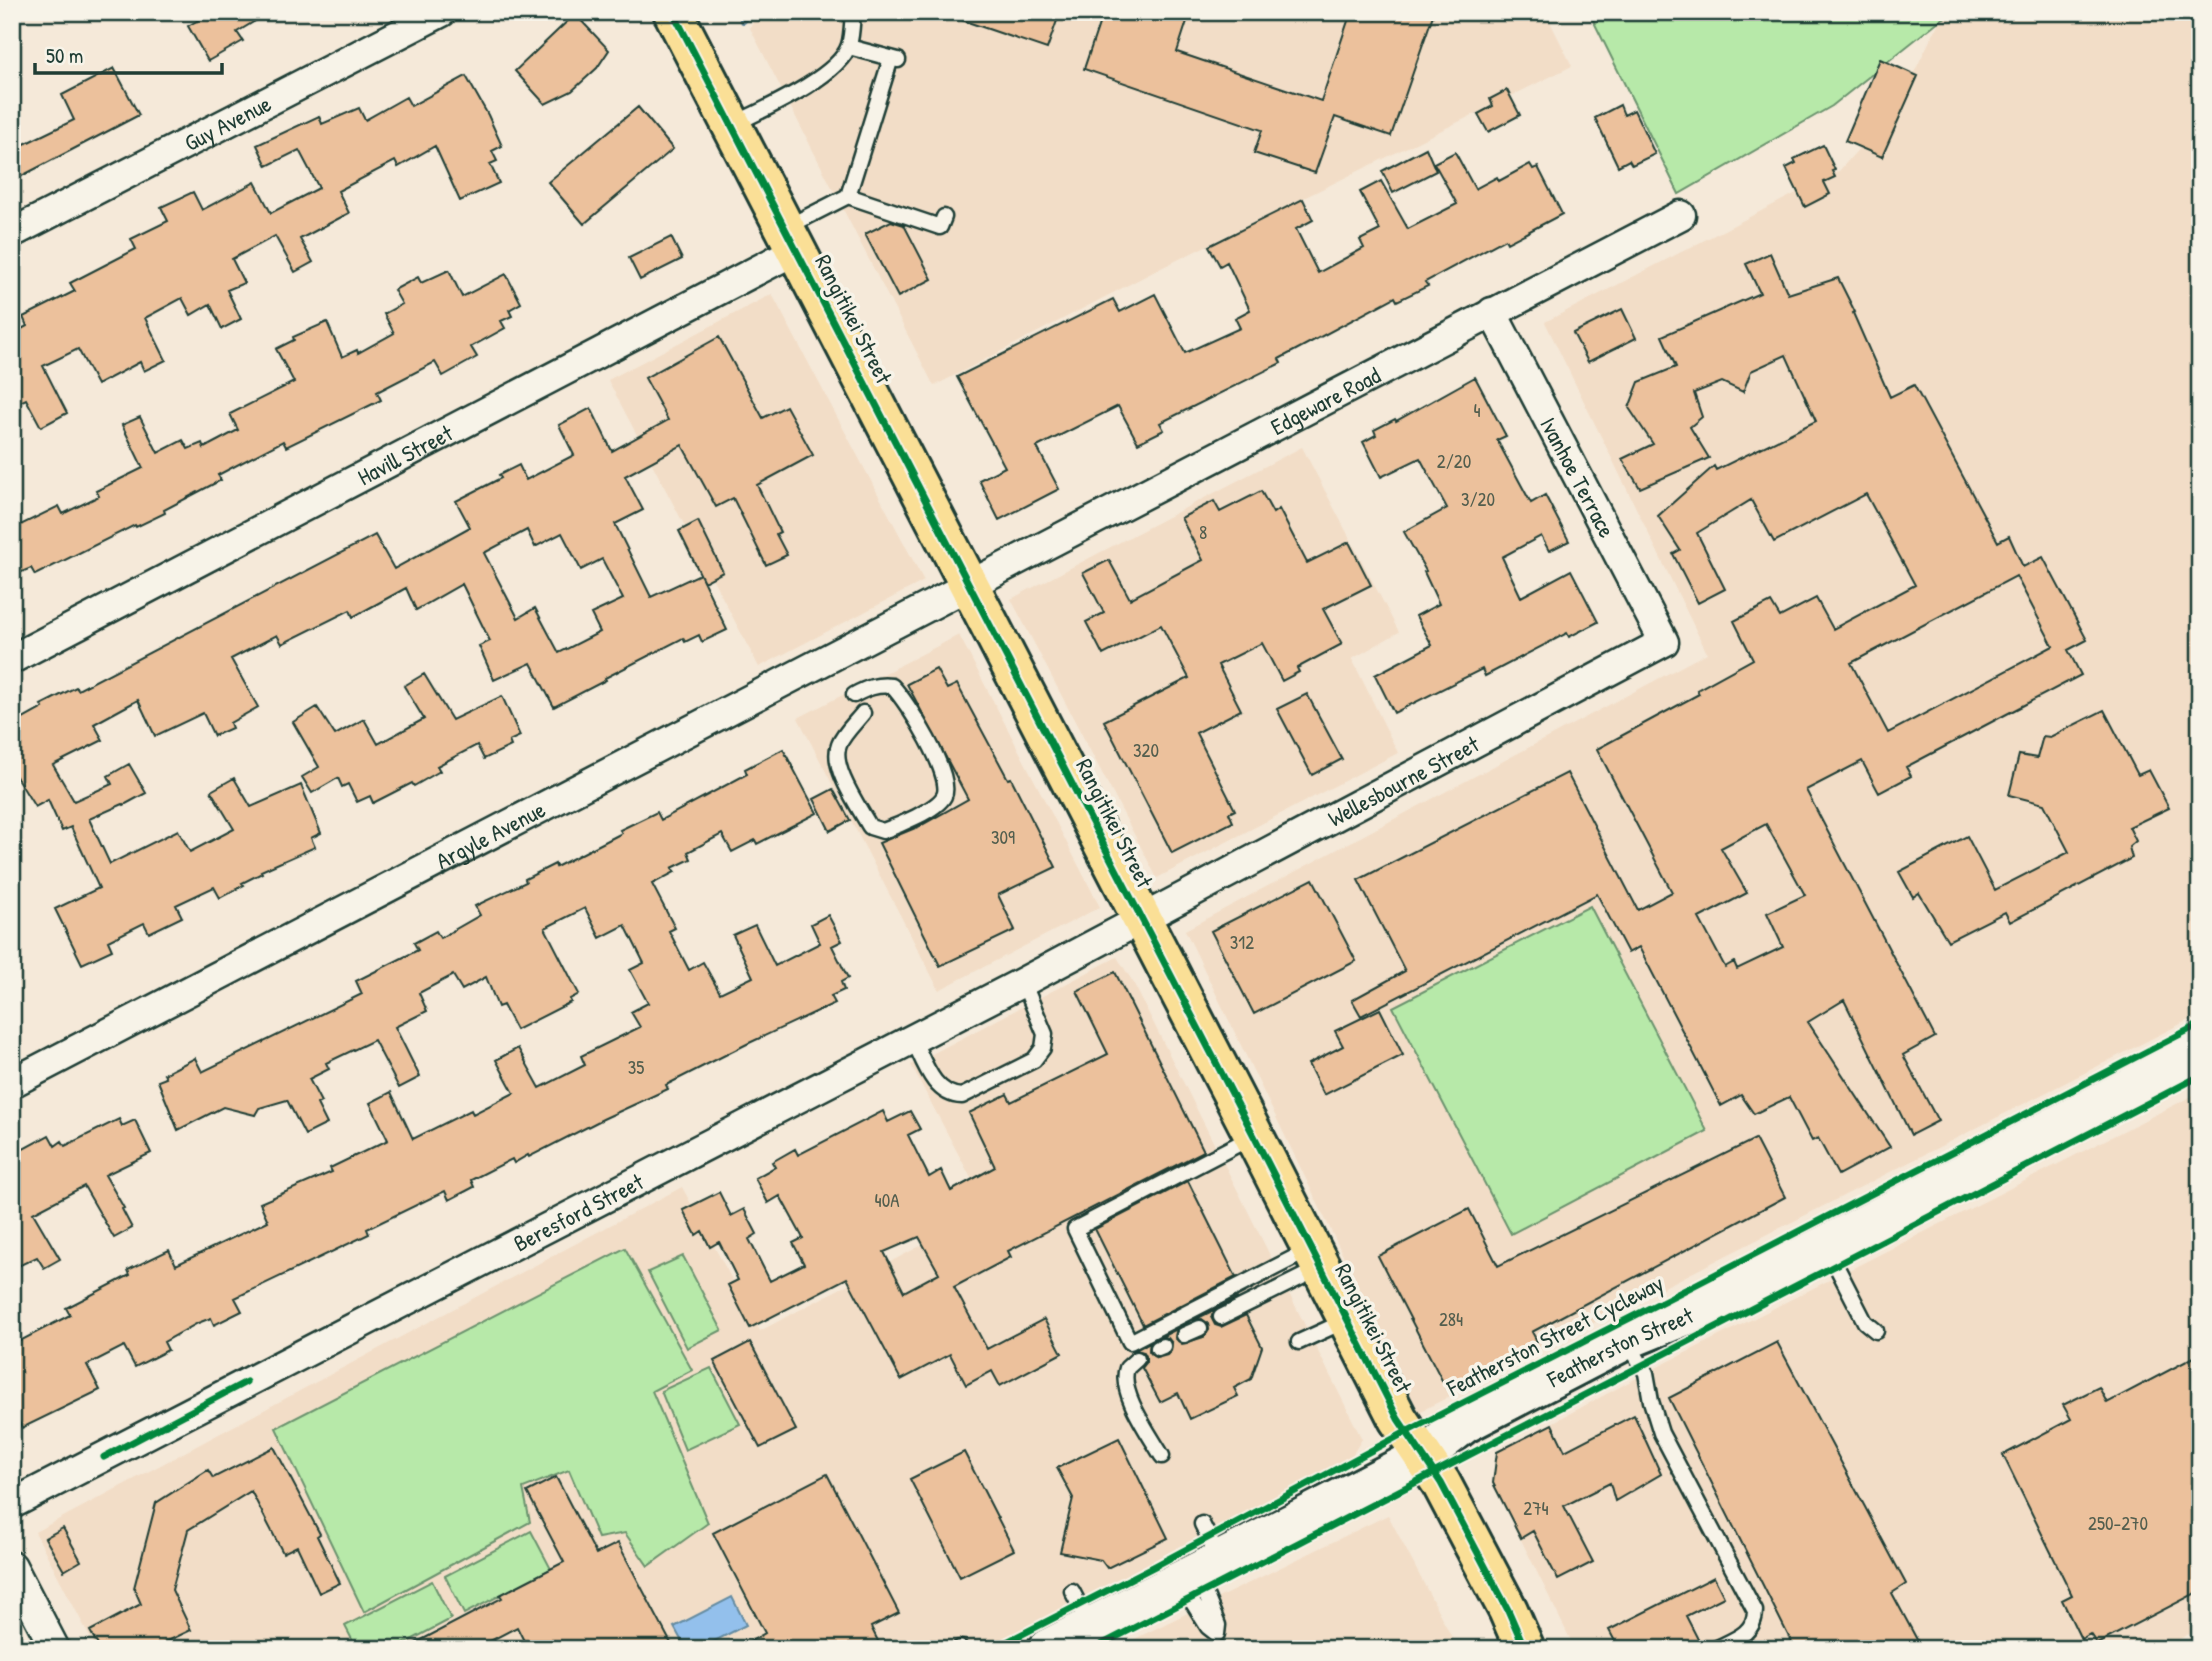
<svg xmlns="http://www.w3.org/2000/svg" width="2212" height="1661" font-family="'Patrick Hand',sans-serif">
<style>
.built{fill:#f2ddc7}
.green{fill:#b7e9a9;stroke:#6b936e;stroke-width:2}
.water{fill:#93c0ec;stroke:#658ca2;stroke-width:2}
.lines{fill:none;stroke-linecap:round;stroke-linejoin:round}
.stream{stroke:#658ca2;stroke-width:8}
.building{fill:#ecc19c;stroke:#1f3d34;stroke-width:2;fill-rule:evenodd}
.lane-casing{stroke:#1f3d34;stroke-width:19}
.street-casing{stroke:#1f3d34;stroke-width:33}
.secondary-casing{stroke:#1f3d34;stroke-width:44}
.highway-casing{stroke:#1f3d34;stroke-width:44}
.lane{stroke:#f7f3e8;stroke-width:14}
.street{stroke:#f7f3e8;stroke-width:28}
.secondary{stroke:#f7f3e8;stroke-width:38}
.highway{stroke:#fadf96;stroke-width:38}
.cycleway-casing{stroke:#f7f3e8;stroke-width:11}
.cycleway{stroke:#00873e;stroke-width:7}
.labels{text-anchor:middle;dominant-baseline:central;stroke-width:7;stroke-linejoin:round;paint-order:stroke}
.number-label{font-size:19px;fill:#525e4e}
.street-label{font-size:23px;fill:#1f3d34;stroke:#f7f3e8}
</style>
<rect width="100%" height="100%" fill="#f5e9d9"/>
<filter id="ink" filterUnits="userSpaceOnUse"><feTurbulence type="fractalNoise" baseFrequency=".0143" numOctaves="2"/><feDisplacementMap in="SourceGraphic" scale="14" xChannelSelector="R" yChannelSelector="G"/><feConvolveMatrix kernelMatrix="1 2 1 2 8 2 1 2 1" color-interpolation-filters="sRGB"/></filter>
<g filter="url(#ink)">
<!-- built -->
<path class="built" d="M 758,12 L 1545,12 L 1572,66 L 1155,271 L 934,386 L 750,28 Z
M 1955,12 L 2200,12 L 2200,1014 L 1419,1412 L 1185,930 L 1707,653 L 1545,322 L 1839,171 L 1899,103 L 1940,20 Z
M 772,294 L 924,581 L 759,667 L 608,380 Z
M 1302,447 L 1399,632 L 1352,659 L 1398,753 L 1157,878 L 1011,599 Z
M 959,635 L 1100,907 L 939,990 L 798,718 Z
M 1117,957 L 1133,982 L 1362,1439 L 1348,1462 L 999,1649 L 96,1649 L 35,1532 L 682,1187 L 760,1331 L 988,1210 L 911,1065 Z
M 2200,1092 L 2200,1628 L 2161,1649 L 1575,1649 L 1493,1483 L 1497,1452 L 1646,1373 Z
M 1388,1515 L 1458,1649 L 1114,1649 Z"/>
<!-- green -->
<path class="green" d="M 1589,12 L 1955,12 L 1940,20 L 1832,106 L 1679,194 Z
M 1590,906 L 1707,1131 L 1511,1234 L 1393,1007 Z
M 625,1248 L 692,1370 L 652,1391 L 708,1523 L 648,1566 L 625,1533 L 598,1538 L 569,1470 L 523,1488 L 530,1522 L 364,1612 L 276,1428 Z
M 683,1256 L 722,1330 L 687,1348 L 648,1272 Z
M 711,1368 L 740,1424 L 685,1450 L 661,1391 Z
M 531,1531 L 551,1569 L 464,1614 L 445,1576 Z
M 432,1581 L 451,1619 L 394,1649 L 357,1649 L 345,1626 Z"/>
<!-- water -->
<path class="water" d="M 732,1597 L 746,1625 L 699,1649 L 686,1649 L 674,1627 Z"/>
<g class="lines">
<!-- stream -->
<path class="stream" d="M 743,20 L 747,12"/>
</g>
<!-- building -->
<path class="building" d="M 212,12 L 270,12 L 237,32 L 243,41 L 208,61 L 188,26 Z
M 951,12 L 1060,12 L 1047,49 L 950,16 Z
M 1103,12 L 1190,12 L 1177,52 L 1321,101 L 1351,12 L 1434,12 L 1391,136 L 1335,117 L 1315,173 L 1254,153 L 1262,130 L 1084,69 Z
M 575,14 L 609,50 L 597,68 L 572,91 L 545,104 L 515,71 Z
M 1880,59 L 1918,76 L 1882,157 L 1845,141 Z
M 114,68 L 139,115 L 12,181 L 12,150 L 74,120 L 62,95 Z
M 466,76 L 488,115 L 502,146 L 492,151 L 497,161 L 490,164 L 499,183 L 460,201 L 435,146 L 398,167 L 395,161 L 338,191 L 349,213 L 300,239 L 313,262 L 295,272 L 275,236 L 232,259 L 244,283 L 227,290 L 241,319 L 222,329 L 210,304 L 191,315 L 182,298 L 145,318 L 166,360 L 144,371 L 140,362 L 97,385 L 78,349 L 43,366 L 67,413 L 41,427 L 26,399 L 12,406 L 12,334 L 27,326 L 23,317 L 75,291 L 70,283 L 136,249 L 131,239 L 168,221 L 161,207 L 193,192 L 202,210 L 255,182 L 271,213 L 319,188 L 299,150 L 267,166 L 257,145 L 319,116 L 322,124 L 359,108 L 365,120 L 406,97 L 411,106 Z
M 1507,90 L 1520,115 L 1488,132 L 1478,114 L 1493,106 L 1490,99 Z
M 1620,105 L 1624,115 L 1634,110 L 1655,154 L 1632,165 L 1629,160 L 1618,166 L 1595,118 Z
M 638,107 L 673,149 L 584,224 L 548,182 Z
M 1823,145 L 1835,170 L 1832,171 L 1835,177 L 1824,182 L 1830,194 L 1805,207 L 1786,168 L 1796,163 L 1794,159 Z
M 1426,148 L 1436,171 L 1393,193 L 1382,171 Z
M 1455,152 L 1475,189 L 1497,177 L 1499,181 L 1530,164 L 1533,169 L 1538,167 L 1562,214 L 1507,243 L 1505,239 L 1425,282 L 1428,286 L 1397,301 L 1395,297 L 1279,359 L 1281,363 L 1160,423 L 1164,430 L 1138,443 L 1118,406 L 1037,447 L 1059,489 L 999,520 L 979,480 L 1005,467 L 957,377 L 1113,299 L 1120,312 L 1155,294 L 1185,353 L 1240,328 L 1235,318 L 1250,310 L 1227,262 L 1220,266 L 1209,246 L 1303,199 L 1313,220 L 1296,229 L 1318,273 L 1364,248 L 1360,240 L 1380,230 L 1360,192 L 1381,181 L 1408,229 L 1457,204 L 1434,163 Z
M 891,221 L 904,225 L 932,279 L 898,297 L 865,234 Z
M 671,237 L 682,259 L 640,280 L 629,258 Z
M 1770,253 L 1788,294 L 1838,278 L 1855,312 L 1853,313 L 1890,397 L 1914,385 L 1998,542 L 2009,536 L 2023,567 L 2043,557 L 2087,640 L 2068,650 L 2081,675 L 1906,767 L 1911,776 L 1879,793 L 1862,761 L 1806,790 L 1935,1037 L 1903,1055 L 1938,1121 L 1911,1135 L 1844,1000 L 1808,1022 L 1890,1147 L 1838,1175 L 1818,1138 L 1812,1141 L 1789,1097 L 1754,1114 L 1741,1095 L 1721,1106 L 1639,947 L 1628,953 L 1597,894 L 1361,1016 L 1352,1000 L 1405,971 L 1358,880 L 1567,773 L 1638,910 L 1672,892 L 1597,749 L 1699,694 L 1697,690 L 1753,659 L 1734,621 L 1771,602 L 1780,617 L 1816,598 L 1833,629 L 1915,585 L 1866,494 L 1774,542 L 1751,500 L 1697,533 L 1725,589 L 1698,603 L 1673,554 L 1680,550 L 1658,516 L 1714,466 L 1716,470 L 1816,421 L 1786,355 L 1751,371 L 1743,392 L 1722,382 L 1694,393 L 1702,417 L 1690,427 L 1709,458 L 1640,488 L 1622,459 L 1653,444 L 1629,408 L 1639,382 L 1676,367 L 1662,336 L 1760,293 L 1746,264 ZM 2016,576 L 2053,646 L 1888,733 L 1851,663 ZM 1766,824 L 1805,895 L 1767,913 L 1783,947 L 1737,969 L 1734,962 L 1725,967 L 1699,918 L 1747,893 L 1721,848 Z
M 449,270 L 462,297 L 506,274 L 521,303 L 509,310 L 512,316 L 501,321 L 505,328 L 471,347 L 477,357 L 443,376 L 435,362 L 377,392 L 381,400 L 286,447 L 283,441 L 218,475 L 221,480 L 164,510 L 165,513 L 136,527 L 135,525 L 35,575 L 31,568 L 12,576 L 12,529 L 59,506 L 63,514 L 99,496 L 96,491 L 143,468 L 122,425 L 140,417 L 158,453 L 183,440 L 188,449 L 202,443 L 204,448 L 238,430 L 230,414 L 294,382 L 276,349 L 294,340 L 293,337 L 327,322 L 342,357 L 357,350 L 358,353 L 394,333 L 384,314 L 402,304 L 394,290 L 418,277 L 421,283 Z
M 1622,309 L 1636,338 L 1588,362 L 1573,333 Z
M 719,337 L 763,418 L 786,406 L 813,455 L 757,485 L 780,532 L 776,534 L 787,555 L 766,565 L 733,498 L 716,507 L 682,445 L 625,476 L 643,510 L 615,524 L 651,597 L 700,574 L 727,630 L 702,642 L 699,635 L 685,642 L 683,638 L 605,678 L 606,680 L 554,707 L 531,663 L 494,680 L 479,646 L 490,641 L 462,584 L 416,610 L 406,588 L 353,617 L 350,610 L 282,644 L 277,635 L 231,659 L 258,707 L 230,723 L 232,728 L 214,736 L 203,713 L 155,736 L 138,700 L 94,724 L 103,740 L 53,765 L 74,801 L 112,784 L 108,776 L 129,764 L 146,793 L 124,805 L 123,804 L 89,819 L 110,864 L 178,830 L 190,852 L 234,829 L 211,791 L 234,778 L 251,807 L 301,785 L 321,833 L 311,838 L 315,847 L 261,871 L 262,873 L 242,883 L 244,885 L 220,898 L 214,887 L 176,905 L 182,917 L 149,933 L 144,923 L 108,941 L 112,950 L 82,964 L 55,909 L 99,888 L 71,827 L 62,831 L 48,800 L 35,807 L 12,770 L 12,725 L 43,708 L 41,705 L 76,687 L 78,690 L 375,535 L 394,569 L 470,527 L 456,501 L 501,478 L 499,475 L 519,465 L 526,480 L 574,455 L 559,425 L 591,408 L 612,451 L 668,420 L 645,378 ZM 527,530 L 535,547 L 562,533 L 581,570 L 602,559 L 623,599 L 591,614 L 600,632 L 559,653 L 535,608 L 518,618 L 484,553 Z
M 1475,377 L 1506,436 L 1497,440 L 1531,503 L 1545,495 L 1569,541 L 1549,551 L 1541,536 L 1502,557 L 1521,597 L 1571,570 L 1598,622 L 1569,637 L 1567,633 L 1485,676 L 1482,669 L 1394,713 L 1375,675 L 1432,645 L 1416,616 L 1439,604 L 1424,572 L 1426,571 L 1404,532 L 1447,508 L 1420,458 L 1381,477 L 1363,442 L 1376,435 L 1374,430 L 1395,419 L 1396,421 Z
M 1261,491 L 1273,513 L 1279,509 L 1307,563 L 1349,542 L 1371,585 L 1323,609 L 1342,644 L 1297,668 L 1299,672 L 1282,681 L 1262,643 L 1218,665 L 1241,710 L 1196,733 L 1235,810 L 1229,813 L 1233,822 L 1172,853 L 1104,721 L 1189,678 L 1161,625 L 1103,655 L 1086,622 L 1104,613 L 1083,573 L 1109,560 L 1130,599 L 1203,560 L 1181,518 L 1214,501 L 1220,512 Z
M 698,521 L 723,572 L 704,582 L 679,531 Z
M 936,669 L 947,689 L 957,684 L 1008,779 L 1011,778 L 1056,867 L 998,895 L 1015,930 L 940,966 L 879,843 L 920,826 L 968,799 L 907,684 Z
M 424,674 L 452,720 L 502,696 L 520,736 L 509,741 L 511,746 L 484,759 L 477,745 L 437,766 L 440,771 L 414,786 L 412,783 L 373,803 L 370,796 L 357,802 L 348,784 L 342,787 L 338,778 L 312,793 L 302,777 L 319,767 L 293,722 L 317,707 L 335,735 L 364,719 L 378,744 L 424,719 L 404,686 Z
M 1307,694 L 1342,759 L 1312,775 L 1277,709 Z
M 2104,710 L 2138,775 L 2149,770 L 2169,808 L 2129,827 L 2136,841 L 2129,847 L 2132,858 L 2010,922 L 2005,912 L 1948,941 L 1919,893 L 1913,897 L 1899,872 L 1967,836 L 1995,890 L 2069,852 L 2044,804 L 2009,795 L 2019,755 L 2037,758 L 2043,736 L 2050,737 Z
M 783,749 L 817,813 L 757,844 L 755,840 L 732,852 L 722,834 L 688,852 L 691,859 L 672,868 L 675,872 L 652,884 L 675,928 L 669,931 L 689,970 L 703,962 L 720,993 L 753,977 L 733,935 L 755,925 L 775,966 L 820,943 L 811,924 L 828,915 L 842,941 L 832,946 L 848,978 L 841,982 L 844,990 L 831,996 L 835,1003 L 747,1044 L 666,1085 L 668,1089 L 603,1119 L 529,1157 L 528,1155 L 514,1163 L 512,1159 L 471,1180 L 474,1187 L 449,1200 L 445,1191 L 367,1229 L 369,1234 L 235,1298 L 242,1311 L 214,1325 L 211,1318 L 198,1323 L 164,1342 L 168,1350 L 135,1367 L 124,1346 L 87,1365 L 100,1390 L 22,1428 L 19,1422 L 12,1425 L 12,1345 L 70,1315 L 66,1308 L 130,1275 L 128,1270 L 169,1250 L 176,1265 L 268,1221 L 260,1203 L 332,1172 L 330,1168 L 388,1140 L 370,1103 L 391,1092 L 413,1139 L 471,1110 L 473,1114 L 514,1093 L 496,1060 L 518,1048 L 540,1088 L 585,1065 L 581,1056 L 640,1027 L 631,1012 L 648,1003 L 630,970 L 644,963 L 625,925 L 600,938 L 585,908 L 545,928 L 579,994 L 570,999 L 571,1002 L 516,1030 L 503,1005 L 498,1007 L 486,977 L 462,990 L 453,975 L 419,993 L 427,1011 L 395,1027 L 420,1077 L 399,1088 L 374,1040 L 326,1063 L 329,1069 L 309,1079 L 321,1102 L 317,1104 L 327,1124 L 305,1135 L 287,1100 L 259,1108 L 255,1115 L 223,1107 L 178,1130 L 158,1081 L 166,1078 L 164,1074 L 195,1058 L 202,1072 L 362,994 L 356,981 L 418,950 L 414,943 L 436,931 L 440,938 L 480,915 L 475,906 L 526,882 L 525,879 L 555,864 L 556,867 L 622,833 L 620,830 L 657,812 L 661,820 L 747,774 L 745,769 Z
M 833,789 L 850,820 L 830,831 L 814,799 Z
M 1313,879 L 1356,961 L 1254,1014 L 1211,931 Z
M 1115,972 L 1204,1151 L 1008,1251 L 1011,1257 L 954,1287 L 987,1349 L 1044,1319 L 1062,1353 L 1000,1386 L 992,1371 L 966,1385 L 950,1354 L 901,1380 L 847,1278 L 750,1328 L 728,1285 L 738,1280 L 719,1242 L 710,1247 L 702,1231 L 696,1235 L 683,1210 L 719,1192 L 731,1216 L 744,1209 L 757,1234 L 749,1239 L 770,1281 L 804,1264 L 793,1243 L 803,1238 L 780,1196 L 768,1203 L 755,1178 L 775,1167 L 772,1162 L 795,1149 L 798,1155 L 883,1111 L 888,1122 L 910,1111 L 920,1129 L 908,1135 L 929,1177 L 941,1170 L 951,1191 L 995,1167 L 969,1113 L 1007,1094 L 1011,1102 L 1108,1054 L 1077,991 ZM 919,1237 L 939,1273 L 904,1292 L 884,1252 Z
M 1380,1009 L 1403,1055 L 1324,1095 L 1308,1064 L 1343,1046 L 1335,1031 Z
M 119,1119 L 122,1126 L 135,1120 L 151,1153 L 105,1175 L 124,1208 L 122,1209 L 132,1228 L 114,1238 L 84,1186 L 33,1213 L 60,1259 L 44,1268 L 37,1257 L 12,1269 L 12,1155 L 49,1135 L 55,1146 L 62,1141 L 65,1146 Z
M 1755,1139 L 1785,1197 L 1532,1332 L 1537,1341 L 1446,1388 L 1378,1256 L 1469,1209 L 1498,1266 Z
M 1188,1181 L 1236,1277 L 1143,1325 L 1095,1229 Z
M 1238,1298 L 1216,1309 L 1211,1317 L 1215,1325 L 1221,1327 L 1246,1315 L 1262,1347 L 1251,1379 L 1234,1388 L 1238,1396 L 1190,1419 L 1178,1393 L 1160,1402 L 1142,1368 L 1146,1363 L 1146,1356 L 1144,1352 L 1136,1350 L 1150,1342 L 1149,1351 L 1153,1356 L 1157,1358 L 1167,1355 L 1171,1351 L 1172,1343 L 1168,1338 L 1161,1337 L 1177,1329 L 1175,1338 L 1182,1344 L 1204,1337 L 1209,1330 L 1208,1324 L 1202,1319 L 1192,1321 Z
M 750,1342 L 796,1430 L 760,1448 L 714,1361 Z
M 1777,1342 L 1906,1584 L 1892,1593 L 1922,1649 L 1795,1649 L 1669,1398 Z
M 2200,1354 L 2200,1591 L 2097,1644 L 2090,1634 L 2081,1639 L 2062,1600 L 2072,1595 L 2003,1455 L 2071,1419 L 2063,1405 L 2099,1387 L 2107,1403 Z
M 1634,1415 L 1661,1474 L 1615,1501 L 1610,1483 L 1564,1506 L 1593,1562 L 1558,1580 L 1533,1531 L 1521,1538 L 1493,1483 L 1497,1452 L 1552,1424 L 1565,1451 Z
M 1119,1438 L 1168,1538 L 1107,1568 L 1101,1560 L 1060,1552 L 1073,1498 L 1057,1468 Z
M 274,1447 L 320,1534 L 317,1536 L 340,1583 L 319,1593 L 297,1546 L 283,1553 L 251,1491 L 188,1530 L 172,1590 L 191,1630 L 151,1649 L 100,1649 L 90,1631 L 141,1604 L 134,1588 L 156,1503 L 208,1470 L 213,1478 Z
M 964,1452 L 1014,1550 L 960,1577 L 910,1479 Z
M 827,1474 L 899,1613 L 871,1627 L 882,1649 L 737,1649 L 765,1633 L 713,1533 Z
M 556,1477 L 596,1554 L 618,1543 L 674,1649 L 528,1649 L 517,1627 L 475,1649 L 404,1649 L 502,1598 L 500,1595 L 564,1562 L 527,1492 Z
M 63,1528 L 81,1561 L 64,1571 L 45,1538 Z
M 1714,1577 L 1724,1597 L 1686,1616 L 1703,1649 L 1619,1649 L 1609,1630 Z"/>
<g class="lines">
<!-- lane casing -->
<g class="lane-casing">
<path id="lane" d="M 849,47 L 898,60
M 732,125 C 762,110 839,77 849,45 C 852,35 852,23 853,12
M 848,196 L 891,58
M 787,227 L 848,196 L 940,227 L 944,217
M 854,695 C 867,688 877,684 892,686 C 907,701 954,776 944,796 C 937,810 897,826 883,831 L 870,827 C 859,807 830,767 839,745 C 843,734 856,722 863,713
M 913,1039 C 924,1061 933,1095 962,1096 L 1034,1060 L 1043,1048 L 1045,1034 L 1023,982
M 1252,1137 L 1075,1229 L 1130,1342 L 1311,1249
M 1826,1246 L 1865,1322 L 1876,1331
M 1221,1317 L 1320,1268
M 1184,1335 L 1200,1328
M 1627,1341 L 1646,1373 L 1651,1401 L 1661,1433 L 1755,1611 C 1755,1634 1733,1640 1715,1649
M 1299,1342 L 1347,1320
M 1158,1348 L 1163,1346
M 1137,1359 L 1127,1368 C 1118,1392 1150,1435 1162,1456
M 1202,1524 L 1220,1560
M 1197,1573 L 1218,1625 L 1217,1634
M 1180,1582 L 1208,1627 L 1217,1634
M 1072,1591 L 1089,1624
M 960,1648 L 960,1649"/>
</g>
<!-- street casing -->
<g class="street-casing">
<g id="street">
<path id="s1" d="M 12,233 L 442,12"/>
<path id="s2" d="M 12,659 L 796,250"/>
<path id="s3" d="M 12,1083 L 1681,215"/>
<path id="s4" d="M 12,1504 L 1023,982 L 1664,642 L 1492,312"/>
<path d="M 12,1566 L 55,1649"/>
</g>
</g>
<!-- secondary casing -->
<g class="secondary-casing">
<g id="secondary">
<path id="s5" d="M 1047,1649 L 1423,1456 L 1464,1424 L 1626,1340 L 1685,1316 L 1825,1245 L 2200,1051"/>
</g>
</g>
<!-- highway casing -->
<g class="highway-casing">
<path id="highway" d="M 673,12 L 1254,1136 L 1398,1419 L 1441,1483 L 1508,1610 L 1525,1649"/>
</g>
<!-- lane -->
<use href="#lane" class="lane"/>
<!-- street -->
<use href="#street" class="street"/>
<!-- secondary -->
<use href="#secondary" class="secondary"/>
<!-- highway -->
<use href="#highway" class="highway"/>
<!-- cycleway casing -->
<g class="cycleway-casing">
<path id="cycleway" d="M 673,12 L 1254,1136 L 1398,1419 L 1441,1483 L 1508,1610 L 1525,1649
M 104,1457 L 246,1382
M 993,1649 L 1155,1566 L 1406,1432 L 1689,1288 L 2200,1024
M 1093,1649 C 1463,1461 1831,1267 2200,1076"/>
</g>
<!-- cycleway -->
<use href="#cycleway" class="cycleway"/>
</g>
</g>
<g class="labels">
<!-- number labels -->
<g class="number-label">
<text x="1477" y="410">4</text>
<text x="1454" y="461">2/20</text>
<text x="1478" y="499">3/20</text>
<text x="1203" y="532">8</text>
<text x="1146" y="750">320</text>
<text x="1003" y="837">309</text>
<text x="1242" y="942">312</text>
<text x="636" y="1067">35</text>
<text x="887" y="1200">40A</text>
<text x="1451" y="1319">284</text>
<text x="1536" y="1508">274</text>
<text x="2118" y="1523">250-270</text>
</g>
<!-- street labels -->
<g class="street-label">
<text stroke="none"><textPath href="#s1" startOffset="242">Guy Avenue</textPath></text>
<text transform="translate(854 319) rotate(63)">Rangitikei Street</text>
<text stroke="none"><textPath href="#s3" startOffset="1480">Edgeware Road</textPath></text>
<text stroke="none"><textPath href="#s2" startOffset="443">Havill Street</textPath></text>
<text transform="translate(1578 477) rotate(62)">Ivanhoe Terrace</text>
<text stroke="none"><textPath href="#s4" startOffset="1568">Wellesbourne Street</textPath></text>
<text transform="translate(1115 823) rotate(63)">Rangitikei Street</text>
<text stroke="none"><textPath href="#s3" startOffset="539">Argyle Avenue</textPath></text>
<text stroke="none"><textPath href="#s4" startOffset="637">Beresford Street</textPath></text>
<text transform="translate(1374 1328) rotate(63)">Rangitikei Street</text>
<text transform="translate(1555 1335) rotate(-27)">Featherston Street Cycleway</text>
<text stroke="none"><textPath href="#s5" startOffset="649">Featherston Street</textPath></text>
</g>
</g>
<!-- margin -->
<rect width="2212" height="1661" fill="none" stroke="#f7f3e8" stroke-width="42"/>
<rect x="21" y="21" width="2170" height="1619" fill="none" stroke="#1f3d34" stroke-width="2.5" filter="url(#ink)"/>
<!-- scale -->
<path d="M35 63v10h187v-10" fill="none" stroke="#1f3d34" stroke-width="3.5"/>
<text x="46" y="63" font-size="21" fill="#1f3d34" stroke="#f7f3e8" stroke-width="5" paint-order="stroke">50 m</text>
</svg>
